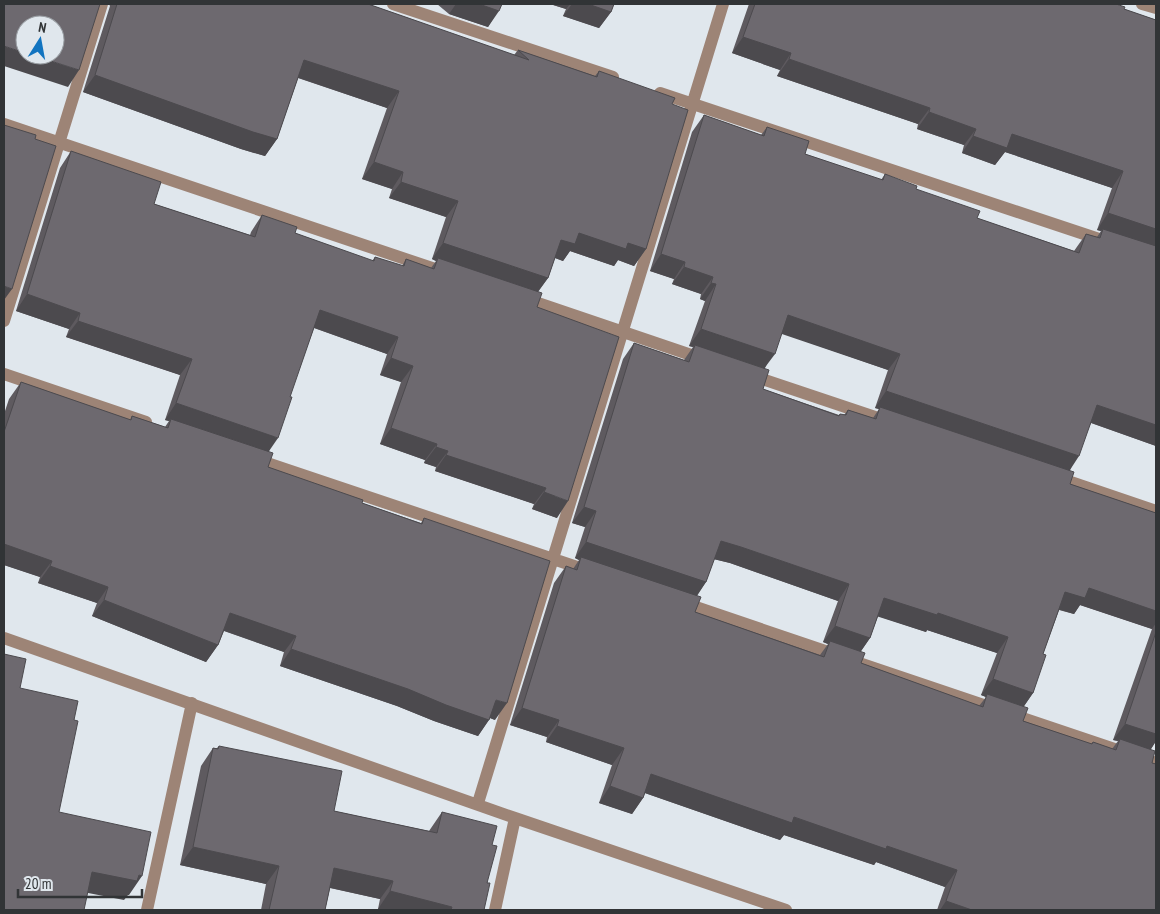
<svg xmlns="http://www.w3.org/2000/svg" width="1160" height="914" font-family="'PT Sans Narrow',sans-serif">
<style>
.lines{fill:none;stroke-linecap:round;stroke-linejoin:round}
.minor{stroke:#9d8476;stroke-width:12}
.wall{fill:#5e5a5f;fill-rule:evenodd}
.shaded-wall{fill:#4c4a4e}
.building{fill:#6d696f;stroke:#4c4a4e}
</style>
<rect width="100%" height="100%" fill="#e0e7ed"/>
<g class="lines">
<!-- minor -->
<path class="minor" d="M 393,4 L 613,77
M 1142,4 L 1156,8
M 660,93 L 1102,240
M 4,124 L 447,273
M 523,298 L 703,359
M 4,321 L 102,4
M 4,374 L 146,422
M 750,375 L 890,422
M 255,459 L 589,571
M 1056,477 L 1156,511
M 681,602 L 837,655
M 4,638 L 515,818 L 786,910
M 856,662 L 1156,763
M 478,803 L 723,4
M 147,910 L 192,703
M 495,910 L 515,818"/>
</g>
<!-- wall -->
<path class="wall" d="M 109,4 L 368,4 L 514,55 L 518,50 L 595,76 L 599,71 L 672,104 L 646,249 L 634,266 L 618,260 L 614,266 L 570,251 L 563,261 L 555,258 L 548,278 L 538,292 L 537,307 L 557,518 L 532,509 L 534,504 L 435,471 L 436,467 L 424,463 L 425,460 L 380,444 L 401,382 L 380,375 L 387,354 L 314,328 L 269,451 L 268,467 L 362,503 L 421,523 L 424,518 L 495,720 L 490,718 L 478,736 L 434,721 L 397,706 L 280,666 L 284,652 L 224,631 L 218,645 L 206,662 L 92,616 L 97,603 L 38,583 L 40,577 L 4,565 L 4,414 L 9,399 L 21,382 L 130,420 L 132,416 L 165,427 L 169,421 L 165,420 L 180,375 L 66,337 L 69,329 L 16,311 L 60,168 L 71,151 L 154,204 L 250,235 L 251,232 L 262,215 L 295,233 L 372,261 L 375,257 L 402,266 L 406,259 L 431,268 L 436,261 L 432,259 L 446,217 L 389,198 L 392,189 L 362,179 L 387,108 L 298,78 L 277,139 L 265,156 L 241,149 L 83,92 L 110,6 Z
M 437,4 L 502,4 L 488,27 L 449,14 Z
M 550,4 L 614,4 L 611,12 L 599,28 L 563,16 L 566,9 Z
M 749,4 L 1116,4 L 1124,9 L 1156,20 L 1156,446 L 1091,423 L 1070,470 L 1070,484 L 1156,513 L 1156,741 L 1151,749 L 1156,910 L 937,910 L 945,887 L 876,862 L 874,865 L 784,835 L 780,840 L 645,793 L 643,798 L 632,814 L 599,803 L 612,765 L 546,742 L 547,737 L 510,725 L 554,583 L 566,566 L 573,569 L 579,560 L 575,558 L 585,527 L 572,523 L 623,359 L 634,343 L 684,360 L 693,347 L 689,346 L 705,301 L 700,299 L 701,294 L 672,284 L 674,279 L 650,271 L 692,132 L 704,115 L 761,135 L 767,127 L 805,154 L 881,180 L 885,174 L 977,218 L 1074,251 L 1086,234 L 1097,237 L 1101,231 L 1097,230 L 1112,188 L 1005,152 L 995,165 L 962,153 L 964,145 L 917,129 L 918,124 L 777,76 L 780,70 L 732,53 ZM 782,333 L 888,370 L 875,408 L 879,409 L 873,418 L 848,410 L 844,415 L 840,414 L 839,415 L 763,389 L 765,368 ZM 714,559 L 730,563 L 838,601 L 823,642 L 828,644 L 820,655 L 695,612 L 696,596 L 706,582 ZM 1080,605 L 1152,629 L 1113,740 L 1118,741 L 1112,749 L 1093,742 L 1091,744 L 1023,721 L 1024,706 L 1033,693 L 1043,654 L 1059,610 L 1074,614 ZM 878,616 L 926,632 L 927,630 L 997,653 L 981,695 L 986,697 L 979,706 L 861,663 L 861,651 L 870,638 Z
M 219,746 L 334,811 L 429,831 L 442,812 L 492,845 L 484,910 L 382,910 L 378,909 L 380,899 L 330,888 L 325,910 L 261,910 L 266,884 L 180,865 L 201,766 L 213,748 L 217,748 Z"/>
<!-- shaded-wall -->
<path class="shaded-wall" d="M 456,4 L 479,4 L 499,11 L 488,27 L 449,14 Z
M 550,4 L 570,4 L 566,9 Z
M 572,4 L 588,4 L 611,12 L 599,28 L 563,16 Z
M 743,37 L 791,53 L 780,70 L 732,53 Z
M 4,46 L 25,53 L 25,55 L 32,55 L 79,70 L 68,87 L 4,66 Z
M 789,59 L 930,108 L 918,124 L 777,76 Z
M 304,60 L 399,91 L 387,108 L 293,76 Z
M 95,75 L 277,139 L 265,156 L 241,149 L 83,92 Z
M 929,112 L 976,129 L 964,145 L 917,129 Z
M 1012,134 L 1123,171 L 1112,188 L 1005,152 L 995,165 L 962,153 L 973,136 Z
M 374,162 L 403,172 L 392,189 L 362,179 Z
M 401,182 L 458,201 L 446,217 L 389,198 Z
M 1108,213 L 1156,229 L 1156,250 L 1103,229 L 1101,231 L 1097,230 Z
M 579,233 L 628,243 L 646,249 L 634,266 L 618,260 L 614,266 L 570,251 L 563,261 L 550,256 L 561,240 Z
M 443,243 L 548,278 L 536,294 L 438,258 L 436,261 L 432,259 Z
M 661,254 L 685,262 L 674,279 L 650,271 Z
M 684,267 L 713,277 L 701,294 L 672,284 Z
M 711,283 L 716,284 L 705,301 L 700,299 Z
M 4,286 L 12,289 L 4,300 Z
M 27,294 L 80,313 L 69,329 L 16,311 Z
M 320,310 L 398,337 L 387,354 L 309,326 Z
M 788,315 L 900,354 L 888,370 L 776,332 Z
M 78,321 L 192,359 L 180,375 L 66,337 Z
M 701,329 L 775,354 L 763,370 L 695,345 L 693,347 L 689,346 Z
M 391,358 L 413,366 L 401,382 L 380,375 Z
M 886,391 L 1079,456 L 1068,473 L 880,407 L 879,409 L 875,408 Z
M 176,403 L 278,438 L 267,454 L 171,419 L 169,421 L 165,420 Z
M 1097,405 L 1156,425 L 1156,446 L 1086,421 Z
M 391,428 L 437,444 L 425,460 L 380,444 Z
M 436,447 L 448,451 L 436,467 L 424,463 Z
M 446,455 L 546,488 L 534,504 L 435,471 Z
M 544,492 L 568,501 L 557,518 L 532,509 Z
M 584,507 L 596,511 L 585,527 L 572,523 Z
M 721,541 L 741,547 L 849,584 L 838,601 L 730,563 L 709,558 Z
M 586,542 L 706,582 L 695,599 L 581,557 L 579,560 L 575,558 Z
M 4,544 L 52,561 L 40,577 L 4,565 Z
M 50,566 L 108,587 L 97,603 L 38,583 Z
M 1089,588 L 1156,611 L 1156,623 L 1152,629 L 1080,605 L 1074,614 L 1054,608 L 1065,592 Z
M 884,598 L 938,613 L 1008,637 L 997,653 L 927,630 L 926,632 L 873,615 Z
M 104,600 L 218,645 L 206,662 L 92,616 Z
M 230,613 L 296,636 L 284,652 L 219,629 Z
M 835,626 L 870,638 L 859,654 L 830,641 L 828,644 L 823,642 Z
M 291,649 L 408,689 L 489,720 L 478,736 L 434,721 L 397,706 L 280,666 Z
M 993,679 L 1033,693 L 1022,709 L 987,694 L 986,697 L 981,695 Z
M 496,700 L 507,703 L 495,720 L 485,716 Z
M 522,708 L 559,720 L 547,737 L 510,725 Z
M 1125,724 L 1156,734 L 1156,741 L 1149,752 L 1120,739 L 1118,741 L 1113,740 Z
M 557,726 L 624,748 L 612,765 L 546,742 Z
M 651,774 L 887,846 L 957,870 L 945,887 L 876,862 L 874,865 L 784,835 L 780,840 L 639,791 Z
M 610,786 L 643,798 L 632,814 L 599,803 Z
M 193,847 L 279,866 L 266,884 L 180,865 Z
M 334,868 L 393,881 L 380,899 L 322,886 Z
M 92,872 L 139,875 L 142,876 L 129,895 L 128,895 L 124,900 L 78,891 Z
M 390,891 L 452,907 L 450,910 L 382,910 L 378,909 Z
M 946,901 L 972,910 L 940,910 Z"/>
<!-- building -->
<path class="building" d="M 4,4 L 100,4 L 79,70 L 32,55 L 55,55 L 55,25 L 25,25 L 25,53 L 4,46 Z
M 117,4 L 368,4 L 529,60 L 518,50 L 597,77 L 599,71 L 675,98 L 672,104 L 688,110 L 646,249 L 628,243 L 626,249 L 579,233 L 575,244 L 561,240 L 548,278 L 443,243 L 458,201 L 401,182 L 403,172 L 374,162 L 399,91 L 304,60 L 277,139 L 253,132 L 95,75 Z
M 479,4 L 502,4 L 499,11 Z
M 588,4 L 614,4 L 611,12 Z
M 755,4 L 1116,4 L 1125,7 L 1124,9 L 1156,20 L 1156,229 L 1108,213 L 1123,171 L 1012,134 L 1007,148 L 973,136 L 976,129 L 929,112 L 930,108 L 789,59 L 791,53 L 743,37 Z
M 704,115 L 764,136 L 767,127 L 809,141 L 805,154 L 883,180 L 885,174 L 917,186 L 916,189 L 980,211 L 977,218 L 1079,253 L 1086,234 L 1100,238 L 1103,229 L 1156,246 L 1156,425 L 1097,405 L 1079,456 L 886,391 L 900,354 L 788,315 L 775,354 L 701,329 L 716,284 L 711,283 L 713,277 L 684,267 L 685,262 L 661,254 Z
M 4,125 L 36,135 L 35,139 L 56,146 L 12,289 L 4,286 Z
M 71,151 L 161,182 L 154,204 L 255,237 L 262,215 L 297,227 L 295,233 L 374,261 L 375,257 L 404,266 L 406,259 L 434,269 L 438,258 L 542,293 L 537,307 L 619,337 L 568,501 L 544,492 L 546,488 L 446,455 L 448,451 L 436,447 L 437,444 L 391,428 L 413,366 L 391,358 L 398,337 L 320,310 L 290,397 L 292,397 L 278,438 L 176,403 L 192,359 L 78,321 L 80,313 L 27,294 Z
M 634,343 L 689,362 L 695,345 L 769,370 L 763,389 L 839,416 L 840,414 L 846,415 L 848,410 L 876,419 L 880,407 L 1074,472 L 1070,484 L 1156,513 L 1156,611 L 1089,588 L 1085,598 L 1065,592 L 1043,654 L 1046,655 L 1033,693 L 993,679 L 1008,637 L 938,613 L 937,615 L 884,598 L 870,638 L 835,626 L 849,584 L 741,547 L 721,541 L 706,582 L 586,542 L 596,511 L 584,507 Z
M 21,382 L 131,420 L 132,416 L 168,428 L 171,419 L 273,453 L 268,467 L 363,500 L 362,503 L 422,524 L 424,518 L 550,561 L 507,703 L 496,700 L 489,720 L 446,705 L 408,689 L 291,649 L 296,636 L 230,613 L 218,645 L 104,600 L 108,587 L 50,566 L 52,561 L 4,544 L 4,432 Z
M 581,557 L 701,597 L 695,612 L 824,657 L 830,641 L 865,653 L 861,663 L 983,707 L 987,694 L 1028,708 L 1023,721 L 1092,744 L 1093,742 L 1116,750 L 1120,739 L 1155,751 L 1152,763 L 1156,764 L 1156,910 L 972,910 L 946,901 L 957,870 L 887,846 L 886,849 L 794,817 L 792,823 L 651,774 L 643,798 L 610,786 L 624,748 L 557,726 L 559,720 L 522,708 L 566,566 L 577,570 Z
M 1156,632 L 1156,734 L 1125,724 Z
M 4,654 L 26,659 L 20,688 L 78,701 L 74,720 L 78,721 L 59,812 L 151,832 L 142,876 L 139,875 L 137,881 L 92,872 L 84,910 L 4,910 Z
M 219,746 L 342,771 L 334,811 L 437,833 L 442,812 L 497,826 L 492,845 L 497,846 L 487,883 L 490,883 L 484,910 L 451,910 L 452,907 L 390,891 L 393,881 L 334,868 L 325,910 L 269,910 L 279,866 L 193,847 L 213,748 L 218,749 Z"/>
<!-- border -->
<rect width="1160" height="914" fill="none" stroke="#313436" stroke-width="10"/>
<!-- north arrow -->
<g transform="translate(40 40) rotate(11)"><circle r="24" fill="#e0e7ed" stroke="#9a9fa4"/>
<path d="M0-4L9 19L0 12L-9 19Z" fill="#1274c0"/>
<text y="-8" font-size="14" font-weight="bold" text-anchor="middle" fill="#313436">N</text>
</g>
<!-- scale -->
<path d="M18 889v8h124v-8" fill="none" stroke="#313436" stroke-width="2.5"/>
<text x="25" y="889" font-size="15" fill="#313436" stroke="#e0e7ed" stroke-width="4" paint-order="stroke">20 m</text>
</svg>
